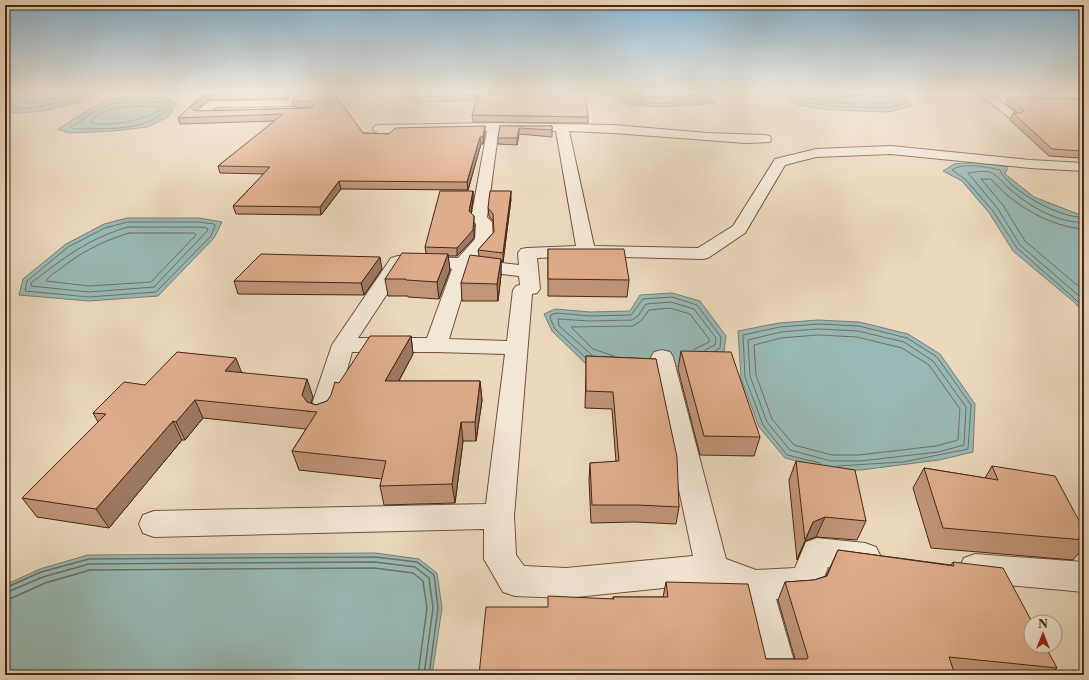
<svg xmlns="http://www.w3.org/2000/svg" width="1089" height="680" font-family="'Libre Caslon Text',serif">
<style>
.water{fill:#98b9b5;stroke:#777e75}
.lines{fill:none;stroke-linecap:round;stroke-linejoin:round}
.shore-far1{stroke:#6f7065;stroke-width:1}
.shore{stroke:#6f7065;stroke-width:1.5}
.minor-casing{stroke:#6f523f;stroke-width:2}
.minor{fill:#f2e6d4;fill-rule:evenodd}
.wall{fill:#c09578;stroke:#462615}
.shaded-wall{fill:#9c7962;stroke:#462615}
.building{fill:#dfad8c;stroke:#462615}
</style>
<rect width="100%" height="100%" fill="#ebd8bd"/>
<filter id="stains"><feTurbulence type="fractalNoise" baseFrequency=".005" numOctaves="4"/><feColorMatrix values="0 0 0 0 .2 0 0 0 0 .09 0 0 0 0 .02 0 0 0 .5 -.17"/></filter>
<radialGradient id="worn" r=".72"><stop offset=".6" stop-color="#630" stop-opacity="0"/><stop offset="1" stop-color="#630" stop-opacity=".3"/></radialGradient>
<!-- water -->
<path class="water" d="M 5,93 L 98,93 C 75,106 31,116 5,112 Z
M 401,93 L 498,93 L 482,99 L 458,101 L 416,102 L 401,95 Z
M 612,93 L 707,93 L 715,103 C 696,105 629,111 615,99 C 614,97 613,95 612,93 Z
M 781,93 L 903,93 L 912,106 L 888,112 L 828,110 L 798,105 Z
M 138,97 L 167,98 L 176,103 L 169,116 L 148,127 L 112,131 L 69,133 L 58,129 L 90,109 L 109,100 Z
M 981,162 L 1008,167 L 1005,174 L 1034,197 L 1078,214 L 1084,213 L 1084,313 L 1074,302 L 1013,251 L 990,214 L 962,181 L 943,171 L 954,164 Z
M 127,218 L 199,218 L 222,222 L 214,238 L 158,296 L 89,301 L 19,295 L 23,279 L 66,244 L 104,224 Z
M 672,293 L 700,301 L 726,336 L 724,351 L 698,364 L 658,369 L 614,372 L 585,363 L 552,331 L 544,314 L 555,309 L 590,312 L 630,311 L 640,295 Z
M 818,320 L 859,322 L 908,334 L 940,354 L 975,404 L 973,452 L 939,460 L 861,470 L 830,470 L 785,458 L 759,427 L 741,378 L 738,331 L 779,323 Z
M 375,553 L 419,559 L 437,573 L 442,608 L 432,675 L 5,675 L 5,585 L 40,569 L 88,555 Z"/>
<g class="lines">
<!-- shore-far1 -->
<path class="shore-far1" d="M 406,93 L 417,97 L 478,96
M 617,93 C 637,109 679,102 704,100 L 704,93
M 626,93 C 649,100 673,97 697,95 L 699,93
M 787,93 L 799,101 L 829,106 L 887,108 L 904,104 L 900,93
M 795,93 C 823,104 867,107 896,101 L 895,93
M 819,93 L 886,97 L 889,96 L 889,93
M 5,97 L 15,98 L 54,93
M 139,101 L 165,102 L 170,106 C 148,133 105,128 73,129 L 71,127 L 92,113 L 110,104 Z
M 5,103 L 39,102 L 72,93
M 139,106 L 159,107 L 161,109 C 146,120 107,128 90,122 C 101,108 123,107 139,106 Z
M 5,108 C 34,111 61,102 88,93
M 1084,217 C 1063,220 1008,190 1000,170 C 987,167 963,162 952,170 L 965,179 L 993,211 L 1017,248 L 1084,307
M 128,222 L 199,222 L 214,224 L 215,226 L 211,236 L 156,292 L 89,297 L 25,291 L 27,281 L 68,247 L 105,228 Z
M 1084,222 C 1059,224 1029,206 1011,190 C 1005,186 1001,179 995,175 C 989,169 976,172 968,173 L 998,209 L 1020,245 L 1084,300
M 128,227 L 198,227 L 207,228 L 208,230 L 154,287 L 89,292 L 31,286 L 31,283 C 64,258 87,239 128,227 Z
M 1084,229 C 1050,227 1012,204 991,179 L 981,179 L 1003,205 L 1025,241 L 1084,291
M 129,233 L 194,233 L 196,235 L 151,282 L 89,286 L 46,281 C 49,276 55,272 60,269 C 81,252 103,241 129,233 Z
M 819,329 L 858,331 L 904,342 L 933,361 L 966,407 L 964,445 L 938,452 L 860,461 L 831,461 L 790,450 L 767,422 L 750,376 L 748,340 L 781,332 Z
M 819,335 L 857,337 L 902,348 L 929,365 L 960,409 L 958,440 L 936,446 L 859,455 L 832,455 L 794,445 L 772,419 L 756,375 L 754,345 L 781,338 Z
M 592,355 L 559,326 L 558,319 L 590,321 L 632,320 L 638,316 L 646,304 L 671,302 L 694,309 L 716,338 L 715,345 L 705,350
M 614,356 L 593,349 L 571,327 L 633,326 L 641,321 L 649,310 L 670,308 L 690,314 L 709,339 L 709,342 L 693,350
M 585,357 L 555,329 L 550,318 L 551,315 L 556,313 L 590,316 L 631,315 L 643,299 L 672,297 L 697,305 L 721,337 L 720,348 L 715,351
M 820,463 L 787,455 L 763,425 L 745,377 L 743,335 L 780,327 L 819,324 L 859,326 L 907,338 L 937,357 L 971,405 L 968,449 L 903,462 L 837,466"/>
<!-- shore -->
<path class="shore" d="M 5,588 L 41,572 L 89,559 L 375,557 L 417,562 L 434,575 L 438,608 L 429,675
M 5,593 L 43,577 L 89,564 L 375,562 L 415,567 L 429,578 L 433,608 L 424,675
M 5,599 L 12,598 L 45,583 L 90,570 L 374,568 L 413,573 L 423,581 L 427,608 L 418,675"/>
<!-- minor casing -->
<g class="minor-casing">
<path id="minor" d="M 293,93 L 304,93 L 294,105 L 290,106 L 215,107 L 212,110 L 230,111 L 232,113 L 230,115 L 226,116 L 200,116 L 196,115 L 194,113 L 208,102 L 212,101 L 287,100 Z
M 977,93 L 989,93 L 1020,116 L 1018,118 L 1010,118 Z
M 494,123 L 613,125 L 708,133 L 765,135 L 770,136 L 771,139 L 770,142 L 746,143 L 613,133 L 569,131 L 594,246 L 698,248 L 733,226 L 775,159 L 816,149 L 891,146 L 1030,160 L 1084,163 L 1084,171 L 1030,168 L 891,154 L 816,157 L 785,165 L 745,233 L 708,258 L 702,259 L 586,256 L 537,258 L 540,289 L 537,293 L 532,294 L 514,516 L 516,555 L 524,566 L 566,568 L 693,556 L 651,357 L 654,352 L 662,350 L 670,352 L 673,357 L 726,559 L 756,570 L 795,568 L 806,542 L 817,538 L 865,543 L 876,547 L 881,557 L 876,567 L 865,571 L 828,567 L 818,593 L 806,597 L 776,599 L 798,675 L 760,675 L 742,595 L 712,583 L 566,598 L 515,596 L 503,592 L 484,559 L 484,529 L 154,537 L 143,533 L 139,524 L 143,515 L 154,511 L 486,504 L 505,354 L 436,352 L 352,352 L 335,413 L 331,419 L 322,422 L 313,419 L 309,413 L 332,345 L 391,258 L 398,256 L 458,258 L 475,239 L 476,224 L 471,219 L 487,131 L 379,133 L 375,132 L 373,129 L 375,126 L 379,125 ZM 499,131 L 556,131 L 576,246 L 527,248 L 521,249 L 518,253 L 519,265 L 476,260 L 493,240 L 492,222 L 487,217 L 496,149 ZM 404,268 L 452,269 L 427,338 L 358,338 ZM 470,270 L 519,276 L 520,285 L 516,286 L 513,290 L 507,341 L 449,339 Z
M 975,554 L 1084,562 L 1084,592 L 975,582 L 964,578 L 959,568 L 964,558 Z"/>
</g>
<!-- minor -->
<use href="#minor" class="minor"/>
</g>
<!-- wall -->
<path class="wall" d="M 204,93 L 291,93 L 286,99 L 212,100 L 207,101 L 195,110 L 198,111 L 311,108 L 312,108 L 294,107 L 292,101 L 299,93 L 363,133 L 389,134 L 485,133 L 483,144 L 481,144 L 468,190 L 341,189 L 321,215 L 236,214 L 233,206 L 264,174 L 220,173 L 218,166 L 275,121 L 180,124 L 178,118 Z
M 1008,97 L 1084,99 L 1084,161 L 1079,158 L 1049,156 L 1010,120 L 1013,113 L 1018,113 L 1006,104 Z
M 472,115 L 588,117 L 588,123 L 473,122 Z
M 500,126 L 552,126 L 552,137 L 519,134 L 517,145 L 498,144 L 498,138 Z
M 473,191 L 473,199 L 471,213 L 474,225 L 474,238 L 457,256 L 448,256 L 450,270 L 439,299 L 408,297 L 408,296 L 388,296 L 385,279 L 426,253 L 425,247 Z
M 511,199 L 503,262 L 501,261 L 501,275 L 498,301 L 462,301 L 461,283 L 479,256 L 478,250 L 494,232 L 494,222 L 489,216 L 488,208 Z
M 548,249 L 629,280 L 627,297 L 548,296 Z
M 382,269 L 364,295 L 238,294 L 234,281 Z
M 411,336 L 413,354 L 399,381 L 480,381 L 482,400 L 476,441 L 463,441 L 455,503 L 384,505 L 380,486 L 382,479 L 299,470 L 292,451 L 306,429 L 203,418 L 185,440 L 182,440 L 109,528 L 37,517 L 22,498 L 98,422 L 93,413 L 145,385 L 241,372 L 313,397 L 311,403 L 316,405 L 327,401 Z
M 681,351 L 760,437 L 754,456 L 700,455 L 678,369 Z
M 586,356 L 656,359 L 679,507 L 676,524 L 635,522 L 591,523 L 589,480 L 590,463 L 616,462 L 612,409 L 585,408 L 586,373 Z
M 796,461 L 866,521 L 857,540 L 816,537 L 805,541 L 797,560 L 789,480 Z
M 992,466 L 1084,530 L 1084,547 L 1073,560 L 931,548 L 913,488 L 924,468 L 985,478 Z
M 838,550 L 951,565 L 953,562 L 1057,668 L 1049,675 L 479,675 L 548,607 L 613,599 L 613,597 L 663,597 L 666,582 L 766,659 L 795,659 L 778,600 L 785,582 L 814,580 L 826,576 Z"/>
<!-- shaded-wall -->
<path class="shaded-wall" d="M 285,93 L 291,93 L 286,99 Z
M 210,94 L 212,100 L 207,101 L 192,113 L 190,107 L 205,95 Z
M 485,126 L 485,133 L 483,144 L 483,137 Z
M 519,128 L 519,134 L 517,145 L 517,138 Z
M 480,137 L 481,144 L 468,190 L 467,182 Z
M 339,181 L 341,189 L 321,215 L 320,207 Z
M 473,191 L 473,199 L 470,219 L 469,211 Z
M 511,191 L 511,199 L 503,262 L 503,253 Z
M 474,216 L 474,238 L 457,256 L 457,248 Z
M 448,254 L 450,270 L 439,299 L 437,282 Z
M 380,257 L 382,269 L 364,295 L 361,283 Z
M 501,259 L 501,275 L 498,301 L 497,284 Z
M 411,336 L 413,354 L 389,399 L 385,381 Z
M 236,358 L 243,376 L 225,371 Z
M 307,379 L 313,397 L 308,412 L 302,395 Z
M 480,381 L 482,400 L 476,441 L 475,422 Z
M 195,400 L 203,418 L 185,440 L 176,422 Z
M 173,421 L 182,440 L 109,528 L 96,509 Z
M 461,422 L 463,441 L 455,503 L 452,484 Z
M 825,517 L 816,537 L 805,541 L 797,560 L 813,522 Z"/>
<!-- building -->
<path class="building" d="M 204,93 L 238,93 L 210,94 L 205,95 L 190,107 L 193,110 L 198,111 L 311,108 L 314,106 L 311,101 L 292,101 L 299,93 L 334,93 L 363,133 L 389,134 L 395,128 L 485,126 L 483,137 L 480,137 L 467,182 L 339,181 L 320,207 L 233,206 L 270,167 L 218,166 L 283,114 L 178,118 Z
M 479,93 L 585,93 L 588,117 L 472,115 Z
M 1008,97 L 1084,99 L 1084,152 L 1082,151 L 1052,149 L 1013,113 L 1021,113 L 1024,110 Z
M 500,126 L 552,126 L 552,130 L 519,128 L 517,138 L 498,138 Z
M 440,191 L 473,191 L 469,211 L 474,216 L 473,230 L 457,248 L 425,247 Z
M 490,191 L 511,191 L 503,253 L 478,250 L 494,232 L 493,214 L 488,208 Z
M 548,249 L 624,249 L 629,280 L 548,279 Z
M 402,253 L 448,254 L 437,282 L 406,280 L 406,279 L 385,279 Z
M 261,254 L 380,257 L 361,283 L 234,281 Z
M 470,255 L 501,259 L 497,284 L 461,283 Z
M 370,336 L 411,336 L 385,381 L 480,381 L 475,422 L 461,422 L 452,484 L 380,486 L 386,461 L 292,451 L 317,412 L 195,400 L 176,422 L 173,421 L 96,509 L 22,498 L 106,414 L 93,413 L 124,382 L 145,385 L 177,352 L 236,358 L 225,371 L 307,379 L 302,395 L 307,402 L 316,405 L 327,401 L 331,395 L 335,382 L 339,383 Z
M 681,351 L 731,352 L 760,437 L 704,436 Z
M 586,356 L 656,359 L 677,457 L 679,507 L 637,505 L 592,505 L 590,463 L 619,461 L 613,392 L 586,391 Z
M 796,461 L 855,470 L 866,521 L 825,517 L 813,522 L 805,540 Z
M 992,466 L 1055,476 L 1084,530 L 1084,540 L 943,528 L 924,468 L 998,480 Z
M 838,550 L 954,566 L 953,562 L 1003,568 L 1032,622 L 1031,622 L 1031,646 L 1045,646 L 1057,668 L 949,657 L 955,675 L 770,675 L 753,673 L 754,675 L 479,675 L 486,607 L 548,607 L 548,596 L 614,599 L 613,597 L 668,597 L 666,582 L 748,584 L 766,659 L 807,659 L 808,657 L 785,582 L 814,580 L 827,576 Z"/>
<!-- sky -->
<linearGradient id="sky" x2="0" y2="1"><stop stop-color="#88b6d4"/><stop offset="0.49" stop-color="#f6ede1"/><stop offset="1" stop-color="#f6ede1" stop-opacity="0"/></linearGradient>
<rect width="1089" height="188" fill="url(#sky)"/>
<!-- margin -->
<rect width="1089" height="680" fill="none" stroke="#ebd8bd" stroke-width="20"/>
<rect x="6" y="6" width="1077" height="668" fill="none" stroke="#462615" stroke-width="2"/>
<rect x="10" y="10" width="1069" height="660" fill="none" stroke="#462615"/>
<!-- north arrow -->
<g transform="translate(1043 634)"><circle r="19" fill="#f2e6d4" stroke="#ad9988"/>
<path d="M0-3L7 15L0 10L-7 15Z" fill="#8f2418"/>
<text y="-6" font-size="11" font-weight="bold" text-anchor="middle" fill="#462615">N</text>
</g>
<rect width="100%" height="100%" filter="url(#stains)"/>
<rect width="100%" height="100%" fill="url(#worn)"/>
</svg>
